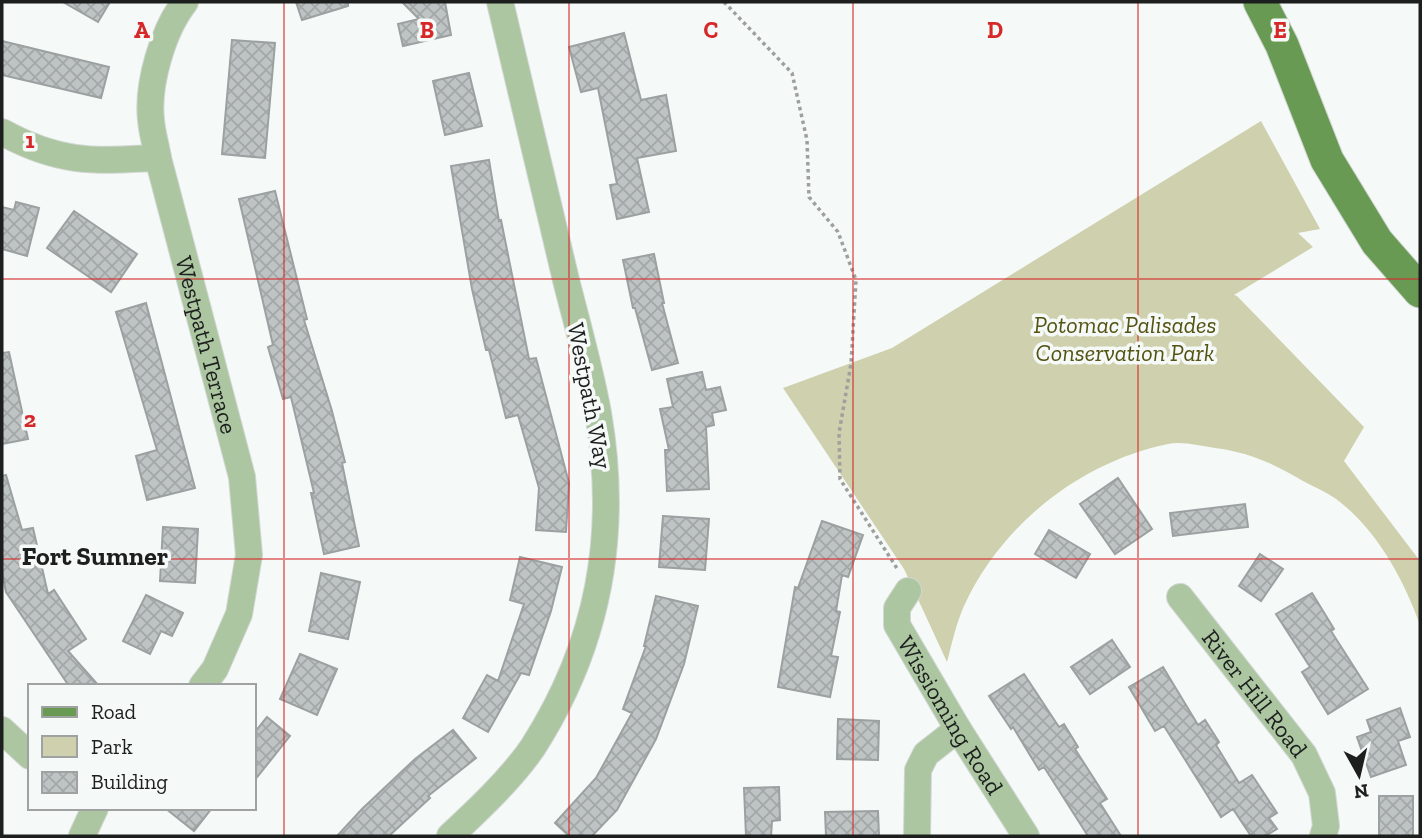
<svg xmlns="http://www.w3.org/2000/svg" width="1422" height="838" font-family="'Zilla Slab',serif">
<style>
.park{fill:#cfd0ad}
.building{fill:url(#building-cross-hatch);stroke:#9ba0a0;stroke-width:2}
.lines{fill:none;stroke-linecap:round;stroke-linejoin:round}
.minor-casing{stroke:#d2d6d4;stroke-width:28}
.major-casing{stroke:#d2d6d4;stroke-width:35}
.path{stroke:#9da09e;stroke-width:3.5;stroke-dasharray:3.5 3.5;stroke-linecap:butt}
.minor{stroke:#abc6a0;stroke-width:26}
.major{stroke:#699a53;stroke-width:33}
.grid{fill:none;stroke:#d62828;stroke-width:2;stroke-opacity:0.55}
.labels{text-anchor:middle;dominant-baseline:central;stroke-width:7;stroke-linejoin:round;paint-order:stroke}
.park-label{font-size:24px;font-style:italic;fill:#545312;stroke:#f5f9f7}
.street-label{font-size:24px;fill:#1d1f1e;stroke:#f5f9f7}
.neighbourhood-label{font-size:26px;font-weight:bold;fill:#1d1f1e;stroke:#f5f9f7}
.grid-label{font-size:23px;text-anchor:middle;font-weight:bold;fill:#d62828;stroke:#f5f9f7;stroke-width:7;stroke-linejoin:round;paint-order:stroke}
</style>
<defs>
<pattern id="building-cross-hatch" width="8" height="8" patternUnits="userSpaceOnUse" patternTransform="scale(1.75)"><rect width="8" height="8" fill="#bec3c3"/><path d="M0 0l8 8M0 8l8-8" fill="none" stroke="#a3a7a7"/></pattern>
</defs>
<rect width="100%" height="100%" fill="#f5f9f7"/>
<!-- park -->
<path class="park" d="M 1261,121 L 1320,229 L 1298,233 L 1313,247 L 1234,295 L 1237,296 L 1364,427 L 1344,461 L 1420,561 L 1420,625 C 1404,580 1378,532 1340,502 C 1329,493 1316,488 1303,481 C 1275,464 1248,452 1215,448 C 1201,446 1182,441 1168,444 C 1080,462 1001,525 964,606 C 956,624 952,643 947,662 L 904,569 L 783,388 L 892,348 Z"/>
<!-- building -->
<path class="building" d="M 63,2 L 110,2 L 98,22 Z
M 296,2 L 348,2 L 348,6 L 302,20 Z
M 402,2 L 445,2 L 451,35 L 403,46 L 398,24 L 419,19 Z
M 624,33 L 641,100 L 666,95 L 676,151 L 637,158 L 649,212 L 617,219 L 610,185 L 617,184 L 598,88 L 581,92 L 569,47 Z
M 232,40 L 275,43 L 265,158 L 222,154 Z
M 2,41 L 109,67 L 101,98 L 2,75 Z
M 469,73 L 482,126 L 445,135 L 433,81 Z
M 489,160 L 499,221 L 501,220 L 529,359 L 536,358 L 569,483 L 566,532 L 536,530 L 539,488 L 518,415 L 506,418 L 489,350 L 486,350 L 472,289 L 451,166 Z
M 275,191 L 307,319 L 304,320 L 332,411 L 345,462 L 342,463 L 359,546 L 324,554 L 311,493 L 314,493 L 291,397 L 283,399 L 268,347 L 273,345 L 239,199 Z
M 16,202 L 39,208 L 27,256 L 2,249 L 2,207 L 14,210 Z
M 74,211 L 137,254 L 111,292 L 47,248 Z
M 654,254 L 664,303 L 662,303 L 678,363 L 652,370 L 635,308 L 633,308 L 623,260 Z
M 146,303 L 195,488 L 147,500 L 136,456 L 157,450 L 116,312 Z
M 9,352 L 28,439 L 2,444 L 2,353 Z
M 702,372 L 706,390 L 720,387 L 726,410 L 712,413 L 714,425 L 706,427 L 709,489 L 667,491 L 665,450 L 669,450 L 660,409 L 673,407 L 667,379 Z
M 6,475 L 22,530 L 33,528 L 48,594 L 54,590 L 86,639 L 68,651 L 99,686 L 69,686 L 6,592 L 2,572 L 2,476 Z
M 1118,478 L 1152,529 L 1115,554 L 1080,504 Z
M 1245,504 L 1248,527 L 1173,536 L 1170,513 Z
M 663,516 L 709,519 L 705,570 L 659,567 Z
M 822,521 L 863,535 L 848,577 L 842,575 L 836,611 L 840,612 L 831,656 L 838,657 L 830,697 L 778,687 L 795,587 L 798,588 Z
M 163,527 L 198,529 L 195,583 L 160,581 Z
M 1049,530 L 1090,554 L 1076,578 L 1035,554 Z
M 1260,554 L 1283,569 L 1261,601 L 1239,586 Z
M 520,557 L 562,567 L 551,611 L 529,675 L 521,673 L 488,732 L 463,718 L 487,675 L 498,681 L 524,604 L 510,600 Z
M 321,573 L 360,582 L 348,639 L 309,631 Z
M 1312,593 L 1334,629 L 1331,631 L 1368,689 L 1328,714 L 1302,672 L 1310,667 L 1276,614 Z
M 146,595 L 183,613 L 172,636 L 161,631 L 150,654 L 123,641 Z
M 656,596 L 698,606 L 684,664 L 656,739 L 617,810 L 592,836 L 569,836 L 555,823 L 596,778 L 632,713 L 623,709 L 646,646 L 644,646 Z
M 1112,640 L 1130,667 L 1090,694 L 1071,667 Z
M 300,654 L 337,669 L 317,715 L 280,699 Z
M 1163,667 L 1198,725 L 1205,720 L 1219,742 L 1216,745 L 1239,783 L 1252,775 L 1277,813 L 1269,818 L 1277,829 L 1265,836 L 1251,836 L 1233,809 L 1221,817 L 1164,726 L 1155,731 L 1129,687 Z
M 1024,674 L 1059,727 L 1064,724 L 1078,747 L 1075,749 L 1107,799 L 1100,803 L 1121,836 L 1088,836 L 1044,767 L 1039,770 L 1013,727 L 1011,729 L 989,696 Z
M 1400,708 L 1410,737 L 1398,741 L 1406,765 L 1371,777 L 1357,737 L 1371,732 L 1367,720 Z
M 267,717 L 290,736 L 254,781 L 254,733 Z
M 838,719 L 879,721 L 878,760 L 837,759 Z
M 453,730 L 476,758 L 428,796 L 430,798 L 389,836 L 337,836 L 362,809 L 415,759 Z
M 779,787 L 780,820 L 772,821 L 771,836 L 746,836 L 744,788 Z
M 1379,796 L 1413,796 L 1413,836 L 1379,836 Z
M 165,808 L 212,808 L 194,831 Z
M 878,811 L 879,836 L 826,836 L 825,812 Z"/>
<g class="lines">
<!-- minor casing -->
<g class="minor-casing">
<g id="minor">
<path id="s1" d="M 185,2 C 163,30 147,84 151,120 C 152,133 156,145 158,158 L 242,477 L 249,555 L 239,614 L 215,669 L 202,686"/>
<path d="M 2,132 C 60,164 94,161 158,158"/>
<path id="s2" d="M 908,591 L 897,608 L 897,625 L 958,729 L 1026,836"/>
<path id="s3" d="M 1180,597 L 1304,755 L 1322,793 L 1326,826 L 1323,836"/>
<path d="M 2,730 L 30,756"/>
<path d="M 82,836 L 95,808"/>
<path d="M 450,836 C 477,811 512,778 533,747 C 599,644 619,534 598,413 C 590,368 577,324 566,280 C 544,187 522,94 500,2"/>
<path d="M 917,836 L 918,770 L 926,754 L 958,729"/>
</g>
</g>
<!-- major casing -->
<g class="major-casing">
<path id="major" d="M 1260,2 L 1282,45 L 1327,160 L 1377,242 L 1420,291"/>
</g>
<!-- path -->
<path class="path" d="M 724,2 L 792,73 L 807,140 L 809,197 L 838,232 L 856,280 L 851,364 L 839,433 L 840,479 L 898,570"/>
<!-- minor -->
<use href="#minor" class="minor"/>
<!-- major -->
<use href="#major" class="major"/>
</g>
<!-- grid -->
<path class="grid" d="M 284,2 L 284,836M 569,2 L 569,836M 853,2 L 853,836M 1138,2 L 1138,836M 2,279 L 1420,279M 2,559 L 1420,559"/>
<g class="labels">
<!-- park labels -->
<g class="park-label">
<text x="1125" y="324">Potomac Palisades<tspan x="1125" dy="28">Conservation Park</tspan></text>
</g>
<!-- street labels -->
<g class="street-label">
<text stroke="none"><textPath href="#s1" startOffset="357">Westpath Terrace</textPath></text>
<text transform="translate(590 396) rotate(79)">Westpath Way</text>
<text stroke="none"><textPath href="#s3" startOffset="122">River Hill Road</textPath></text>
<text stroke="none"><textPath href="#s2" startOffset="142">Wissioming Road</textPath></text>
</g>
<!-- neighbourhood labels -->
<g class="neighbourhood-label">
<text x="95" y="556">Fort Sumner</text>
</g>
</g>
<g class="grid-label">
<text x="142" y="38">A</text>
<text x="427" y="38">B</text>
<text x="711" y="38">C</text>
<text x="995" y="38">D</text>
<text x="1280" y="38">E</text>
<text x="30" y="148">1</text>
<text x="30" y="427">2</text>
</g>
<!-- border -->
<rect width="1422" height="838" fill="none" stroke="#1d1f1e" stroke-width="7"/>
<!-- legend -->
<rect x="28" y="684" width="228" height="126" fill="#f5f9f7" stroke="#9fa2a0" stroke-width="2"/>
<rect x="42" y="707" width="35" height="10" fill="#699a53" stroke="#9fa2a0" stroke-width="2"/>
<text x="91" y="719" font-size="21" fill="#1d1f1e">Road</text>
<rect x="42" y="736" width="35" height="21" fill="#cfd0ad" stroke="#9fa2a0" stroke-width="2"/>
<text x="91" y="754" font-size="21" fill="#1d1f1e">Park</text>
<rect x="42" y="772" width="35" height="21" fill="url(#building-cross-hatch)" stroke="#9fa2a0" stroke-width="2"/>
<text x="91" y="789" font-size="21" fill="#1d1f1e">Building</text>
<!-- north arrow -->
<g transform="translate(1359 775) rotate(172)" stroke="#f5f9f7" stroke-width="5" paint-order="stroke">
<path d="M0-5L12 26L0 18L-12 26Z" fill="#1d1f1e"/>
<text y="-10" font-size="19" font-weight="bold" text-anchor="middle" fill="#1d1f1e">N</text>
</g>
</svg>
